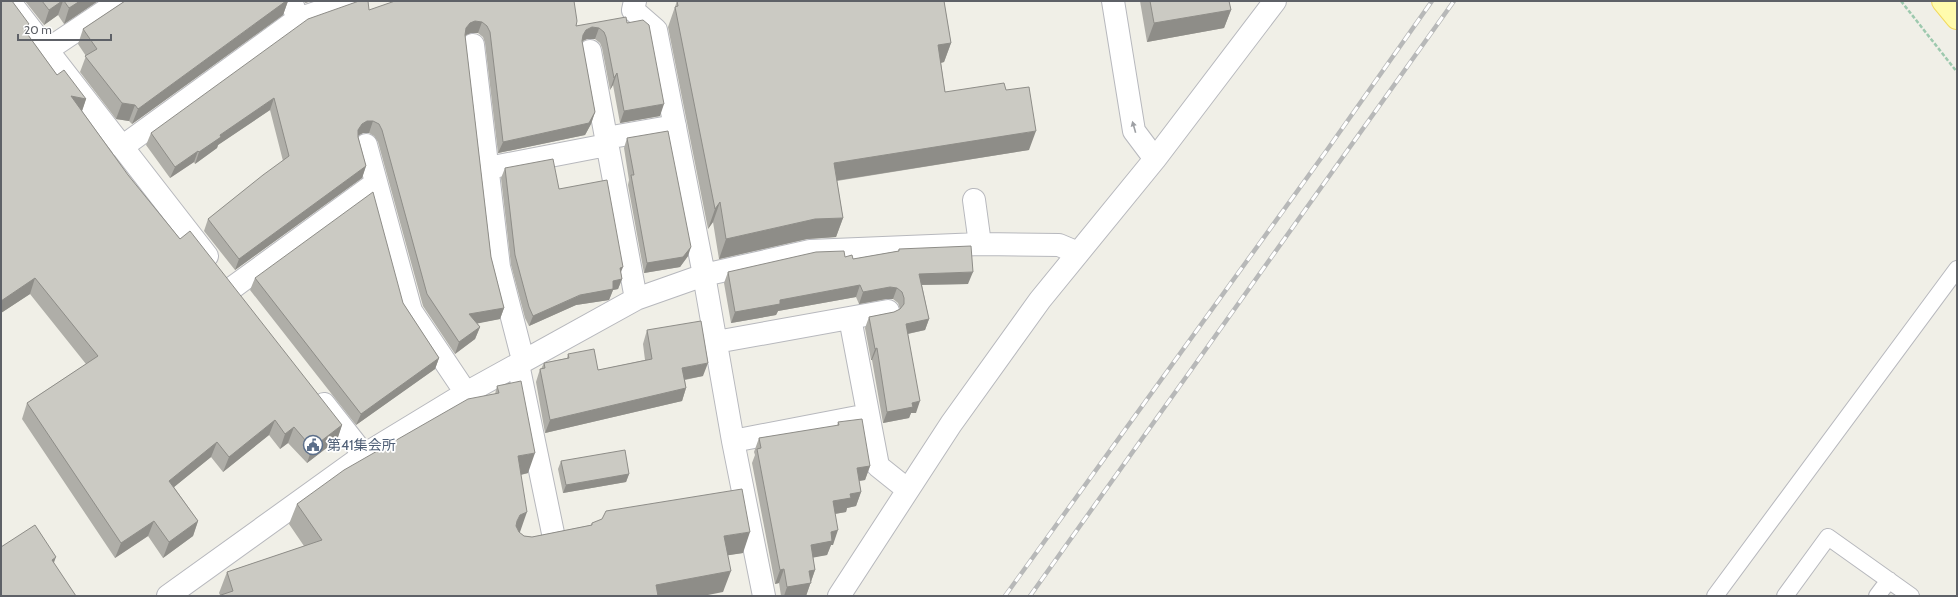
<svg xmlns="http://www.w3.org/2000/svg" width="1958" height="597" font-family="Cabin,'Noto Sans JP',sans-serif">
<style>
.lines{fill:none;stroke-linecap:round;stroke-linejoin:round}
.lane-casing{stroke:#b7b8bd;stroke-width:18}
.street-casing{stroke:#b7b8bd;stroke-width:24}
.primary-casing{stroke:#f2da5e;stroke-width:24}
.path{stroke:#9dc9ae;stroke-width:2.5;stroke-dasharray:4 2;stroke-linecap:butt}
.lane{stroke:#fff;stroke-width:16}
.street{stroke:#fff;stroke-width:22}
.primary{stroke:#fffbad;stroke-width:22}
.rail-casing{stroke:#b7b8b8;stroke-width:4.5}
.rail{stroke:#fff;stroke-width:3;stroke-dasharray:9;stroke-linecap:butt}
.wall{fill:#afaea8}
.shaded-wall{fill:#8e8d88}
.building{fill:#cbcac3;stroke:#8e8d88}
.oneway{fill:#9ea0a4}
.labels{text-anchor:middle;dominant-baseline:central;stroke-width:3.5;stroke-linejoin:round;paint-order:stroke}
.service-label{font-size:14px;fill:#4e5e75;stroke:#fff;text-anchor:start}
</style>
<rect width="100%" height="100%" fill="#f0efe7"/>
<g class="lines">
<!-- lane casing -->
<g class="lane-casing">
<path id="lane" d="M 1715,596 L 1957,269
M 1785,596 L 1828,537 L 1911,596
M 1877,596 L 1889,580"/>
</g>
<!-- street casing -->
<g class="street-casing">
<path id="street" d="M 9,1 L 207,256
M 291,1 L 298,19
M 635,1 L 633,10 L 656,30 L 704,275 L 810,251 L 980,244 L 1059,245 L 1078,253
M 1113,1 L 1134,131 L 1155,159
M 473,45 L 499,267 L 523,360
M 47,50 L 120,1
M 590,51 L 636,299
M 606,138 L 675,126
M 366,145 L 411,311 L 466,393
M 122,147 L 298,19 L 351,1
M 488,168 L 607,145
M 974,200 L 980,244
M 232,288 L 376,183
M 850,318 L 878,466 L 908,490
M 716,342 L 888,311
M 518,364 L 554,538
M 324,404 L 364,455
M 733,441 L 868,415
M 168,596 L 364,455 L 466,393 L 636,299 L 704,275 L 733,441 L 764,596
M 839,596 L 951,424 L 1040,300 L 1155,159 L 1275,1"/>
</g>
<!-- primary casing -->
<g class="primary-casing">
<path id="primary" d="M 1943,1 L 1957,18"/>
</g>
<!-- path -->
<path class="path" d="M 1901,1 L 1957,72"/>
<!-- lane -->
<use href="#lane" class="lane"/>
<!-- street -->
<use href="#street" class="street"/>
<!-- primary -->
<use href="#primary" class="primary"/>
<!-- rail casing -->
<g class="rail-casing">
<path id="rail" d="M 1005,596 L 1327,150 L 1432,1
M 1030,596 L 1454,1"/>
</g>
<!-- rail -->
<use href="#rail" class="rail"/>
</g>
<!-- wall -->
<path class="wall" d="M 1,1 L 26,32 L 57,75 L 86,99 L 82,111 L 128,175 L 180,239 L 342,425 L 337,440 L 307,463 L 288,443 L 280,449 L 269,435 L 223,472 L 211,457 L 174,487 L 198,521 L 193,536 L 163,558 L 148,536 L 115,558 L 22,419 L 27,403 L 86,364 L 30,294 L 1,313 Z
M 25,1 L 98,1 L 64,24 L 58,15 L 44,25 Z
M 125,1 L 288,1 L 283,15 L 132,124 L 129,121 L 116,119 L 80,72 L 86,56 L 78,44 L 83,29 Z
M 677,1 L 944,1 L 951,43 L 944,62 L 941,63 L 945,92 L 1006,90 L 1029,150 L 837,181 L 843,218 L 836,237 L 807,239 L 719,259 L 713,222 L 708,229 L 668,27 Z
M 1140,1 L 1229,1 L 1231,10 L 1224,28 L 1147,42 Z
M 369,10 L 576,26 L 627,23 L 660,116 L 620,123 L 613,85 L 610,90 L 602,48 L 600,43 L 595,39 L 587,39 L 582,42 L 595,112 L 591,124 L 585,135 L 498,153 L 485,43 L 483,37 L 478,33 L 471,33 L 466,35 L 465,36 L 491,257 L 504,308 L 500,319 L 477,323 L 480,327 L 475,339 L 455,354 L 423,306 L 378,142 L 374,136 L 369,133 L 363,133 L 358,136 L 366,166 L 362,178 L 235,270 L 204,231 L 208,219 L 283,161 L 270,110 L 218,145 L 217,148 L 195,164 L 194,162 L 170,178 L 146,145 L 151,133 Z
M 627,138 L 688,256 L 680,267 L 644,273 L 628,185 L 629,180 L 624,148 Z
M 505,168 L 559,189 L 621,273 L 622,279 L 618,289 L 613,290 L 609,300 L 576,305 L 529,326 L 525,318 L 511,265 L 501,178 Z
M 899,249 L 968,284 L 922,285 L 929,319 L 925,330 L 908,334 L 916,413 L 911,413 L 909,418 L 883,423 L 872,360 L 871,360 L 865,328 L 869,317 L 894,312 L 900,309 L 898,303 L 893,299 L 886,299 L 859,304 L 856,297 L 778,311 L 776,315 L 731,323 L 724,283 L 728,272 L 845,257 L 853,259 L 898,251 Z
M 255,278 L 403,303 L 439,358 L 435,369 L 356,425 L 250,290 Z
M 647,330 L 703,376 L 685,380 L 686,388 L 682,401 L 545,433 L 536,382 L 540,369 L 541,369 L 544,363 L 567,358 L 568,354 L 598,370 L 645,360 L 643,344 Z
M 497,386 L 528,473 L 521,475 L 520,533 L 524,536 L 532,537 L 591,525 L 592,523 L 743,553 L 728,555 L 723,592 L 220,595 L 219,593 L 227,572 L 304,546 L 289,524 L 297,504 L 495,394 Z
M 838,422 L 870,466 L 865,480 L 859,481 L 861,492 L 856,506 L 847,508 L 846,512 L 835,514 L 833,545 L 831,545 L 827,555 L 813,557 L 815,570 L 806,596 L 781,596 L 779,583 L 775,584 L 752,463 L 755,455 L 754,452 L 759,438 L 837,426 Z
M 561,461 L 629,474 L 626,482 L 563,493 L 558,469 Z"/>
<!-- shaded-wall -->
<path class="shaded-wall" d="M 62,1 L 63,1 L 58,15 L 44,25 L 49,10 Z
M 80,1 L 98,1 L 64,24 L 69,8 Z
M 286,1 L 288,1 L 283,15 L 132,124 L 138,109 Z
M 306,1 L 312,1 L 305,3 Z
M 1231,10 L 1224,28 L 1147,42 L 1154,23 Z
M 475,21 L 482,22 L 478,33 L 471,33 L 466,35 L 462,40 L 466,28 L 470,23 Z
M 29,24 L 23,40 L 23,28 Z
M 592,27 L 599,28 L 595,39 L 587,39 L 582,41 L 583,35 L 586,30 Z
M 951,43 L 944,62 L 931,65 L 938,45 Z
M 617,73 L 613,85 L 610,90 L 614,78 Z
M 71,96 L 86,99 L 81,114 Z
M 274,98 L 270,110 L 218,145 L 217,148 L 195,164 L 199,152 L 220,135 Z
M 122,103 L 135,105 L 129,121 L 116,119 Z
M 664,104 L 660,116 L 620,123 L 624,111 Z
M 595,112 L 591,124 L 585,135 L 498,153 L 503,142 Z
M 367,121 L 373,121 L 369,133 L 363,133 L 357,136 L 358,130 L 362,124 Z
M 1036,131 L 1029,150 L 827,182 L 834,163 Z
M 198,151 L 194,162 L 170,178 L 175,167 Z
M 366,166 L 362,178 L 235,270 L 239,259 Z
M 720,202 L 713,222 L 708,229 L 715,209 Z
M 843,218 L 836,237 L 807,239 L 719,259 L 726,239 L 815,219 Z
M 691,247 L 688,256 L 680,267 L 644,273 L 647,263 Z
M 623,267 L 619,277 L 620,268 Z
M 973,272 L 968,284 L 915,285 L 919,274 Z
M 35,278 L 30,294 L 1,313 L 1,301 Z
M 622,279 L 618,289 L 613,290 L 609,300 L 576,305 L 529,326 L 533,316 L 613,281 Z
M 860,285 L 856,297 L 778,311 L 776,315 L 731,323 L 735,312 L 780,300 Z
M 890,287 L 897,288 L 893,299 L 886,299 L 859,304 L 863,292 Z
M 504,308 L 500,319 L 465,326 L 469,314 Z
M 929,319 L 925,330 L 902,335 L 906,324 Z
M 480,327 L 475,339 L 455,354 L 459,342 Z
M 877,348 L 872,360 L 871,360 L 875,349 Z
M 439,358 L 435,369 L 356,425 L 361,414 Z
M 708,363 L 703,376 L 677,381 L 682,368 Z
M 686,388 L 682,401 L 545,433 L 550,420 Z
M 920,401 L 916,413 L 911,413 L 909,418 L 883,423 L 887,412 L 912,403 Z
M 275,420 L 269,435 L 223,472 L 229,457 Z
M 342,425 L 337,440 L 307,463 L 312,448 Z
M 294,427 L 288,443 L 280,449 L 285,434 Z
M 217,442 L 211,457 L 163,496 L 169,481 Z
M 535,453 L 528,473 L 510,477 L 518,456 Z
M 870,466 L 865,480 L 851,482 L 857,468 Z
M 629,474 L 626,482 L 563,493 L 566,485 Z
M 861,492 L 856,506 L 847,508 L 846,512 L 828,515 L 833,501 L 850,494 Z
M 527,512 L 520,532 L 512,536 L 517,521 L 520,515 Z
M 154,521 L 148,536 L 115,558 L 121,543 Z
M 198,521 L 193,536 L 163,558 L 169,542 Z
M 838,530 L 833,545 L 831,545 L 827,555 L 806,559 L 811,545 L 831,532 Z
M 750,532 L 743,553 L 717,557 L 724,536 Z
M 56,557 L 49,576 L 52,560 Z
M 784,569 L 779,583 L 775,584 L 780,570 Z
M 815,570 L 806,596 L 784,596 L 787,587 L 809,571 Z
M 731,571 L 723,592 L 703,596 L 652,596 L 656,585 Z"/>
<!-- building -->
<path class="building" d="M 1,1 L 12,1 L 29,24 L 23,28 L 57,75 L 64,70 L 86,99 L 71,96 L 128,175 L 180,239 L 190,231 L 342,425 L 312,448 L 294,427 L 285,434 L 275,420 L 229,457 L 217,442 L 169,481 L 198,521 L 169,542 L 154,521 L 121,543 L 27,403 L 98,356 L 35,278 L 1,301 Z
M 42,1 L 62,1 L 49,10 Z
M 64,1 L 80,1 L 69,8 Z
M 125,1 L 286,1 L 138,109 L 135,105 L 122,103 L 85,56 L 97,49 L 83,29 Z
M 359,1 L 368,1 L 369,10 L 395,1 L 574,1 L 577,21 L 576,26 L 626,17 L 627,23 L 643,20 L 649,25 L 664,104 L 624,111 L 617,73 L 614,78 L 606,37 L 604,32 L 599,28 L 592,27 L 586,30 L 583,35 L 582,41 L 595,112 L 589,123 L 503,142 L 490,32 L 487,26 L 482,22 L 475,21 L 470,23 L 466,28 L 465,35 L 491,257 L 504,308 L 469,314 L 480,327 L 459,342 L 427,294 L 382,130 L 379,124 L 373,121 L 367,121 L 362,124 L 358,130 L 358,137 L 366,166 L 239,259 L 208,219 L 263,175 L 289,156 L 274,98 L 220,135 L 221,137 L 199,152 L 198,151 L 175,167 L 151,133 L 308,19 Z
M 677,1 L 944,1 L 951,43 L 938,45 L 945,92 L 1004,83 L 1006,90 L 1029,87 L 1036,131 L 834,163 L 843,218 L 815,219 L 726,239 L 720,202 L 715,209 L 675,7 L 678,6 Z
M 1150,1 L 1229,1 L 1231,10 L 1154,23 Z
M 668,131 L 691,247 L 683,257 L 647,263 L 631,175 L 634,175 L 627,138 Z
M 553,159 L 559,189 L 607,180 L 623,267 L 620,268 L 622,279 L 613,281 L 613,289 L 580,295 L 533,316 L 529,307 L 515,255 L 505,168 Z
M 373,192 L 403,303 L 439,358 L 361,414 L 255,278 Z
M 971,246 L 973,272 L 919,274 L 929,319 L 906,324 L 920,401 L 912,403 L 913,407 L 887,412 L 877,348 L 875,349 L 869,317 L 894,312 L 900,309 L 904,304 L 904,298 L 902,292 L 897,288 L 890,287 L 863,292 L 860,285 L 780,300 L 780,304 L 735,312 L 728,272 L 816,252 L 844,251 L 845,257 L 852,255 L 853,259 L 899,251 L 899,249 Z
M 701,321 L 708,363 L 682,368 L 686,388 L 550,420 L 540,369 L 545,368 L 544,363 L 569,358 L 568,354 L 594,349 L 598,370 L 652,359 L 647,330 Z
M 521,381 L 535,453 L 518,456 L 527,512 L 520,515 L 517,521 L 516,526 L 519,532 L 524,536 L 532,537 L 592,525 L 592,523 L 602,519 L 606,511 L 742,489 L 750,532 L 724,536 L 731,571 L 656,585 L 658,596 L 218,596 L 233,591 L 227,572 L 322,540 L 297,504 L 344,470 L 468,399 L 499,393 L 497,386 Z
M 862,419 L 870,466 L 857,468 L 861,492 L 850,494 L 851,498 L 833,501 L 838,530 L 831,532 L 832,541 L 811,545 L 815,570 L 809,571 L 811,583 L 787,587 L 784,569 L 780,570 L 757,449 L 761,448 L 759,438 L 839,425 L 838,422 Z
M 625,450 L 629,474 L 566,485 L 561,461 Z
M 35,525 L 56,557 L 52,560 L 76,596 L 1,596 L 1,547 Z"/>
<!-- one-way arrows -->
<defs><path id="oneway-solid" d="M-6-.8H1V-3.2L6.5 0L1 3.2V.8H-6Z"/></defs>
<use class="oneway" href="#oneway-solid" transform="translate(1134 127) rotate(-106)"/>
<!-- icons -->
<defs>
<g id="civic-ring" transform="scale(1)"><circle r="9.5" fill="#fff" stroke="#5c6f8a" stroke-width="1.5"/><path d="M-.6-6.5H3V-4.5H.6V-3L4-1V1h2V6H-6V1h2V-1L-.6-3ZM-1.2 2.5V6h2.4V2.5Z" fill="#5c6f8a"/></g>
</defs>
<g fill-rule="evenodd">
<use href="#civic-ring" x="313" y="445"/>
</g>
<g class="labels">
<!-- service labels -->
<g class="service-label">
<text x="327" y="445">第41集会所</text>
</g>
</g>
<!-- border -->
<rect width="1958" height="597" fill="none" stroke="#5e6167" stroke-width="4"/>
<!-- scale -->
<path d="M18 34v6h93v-6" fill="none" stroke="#5e6167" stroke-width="2"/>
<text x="24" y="34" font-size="12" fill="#5e6167" stroke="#ffffff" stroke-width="3" paint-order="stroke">20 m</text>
</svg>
